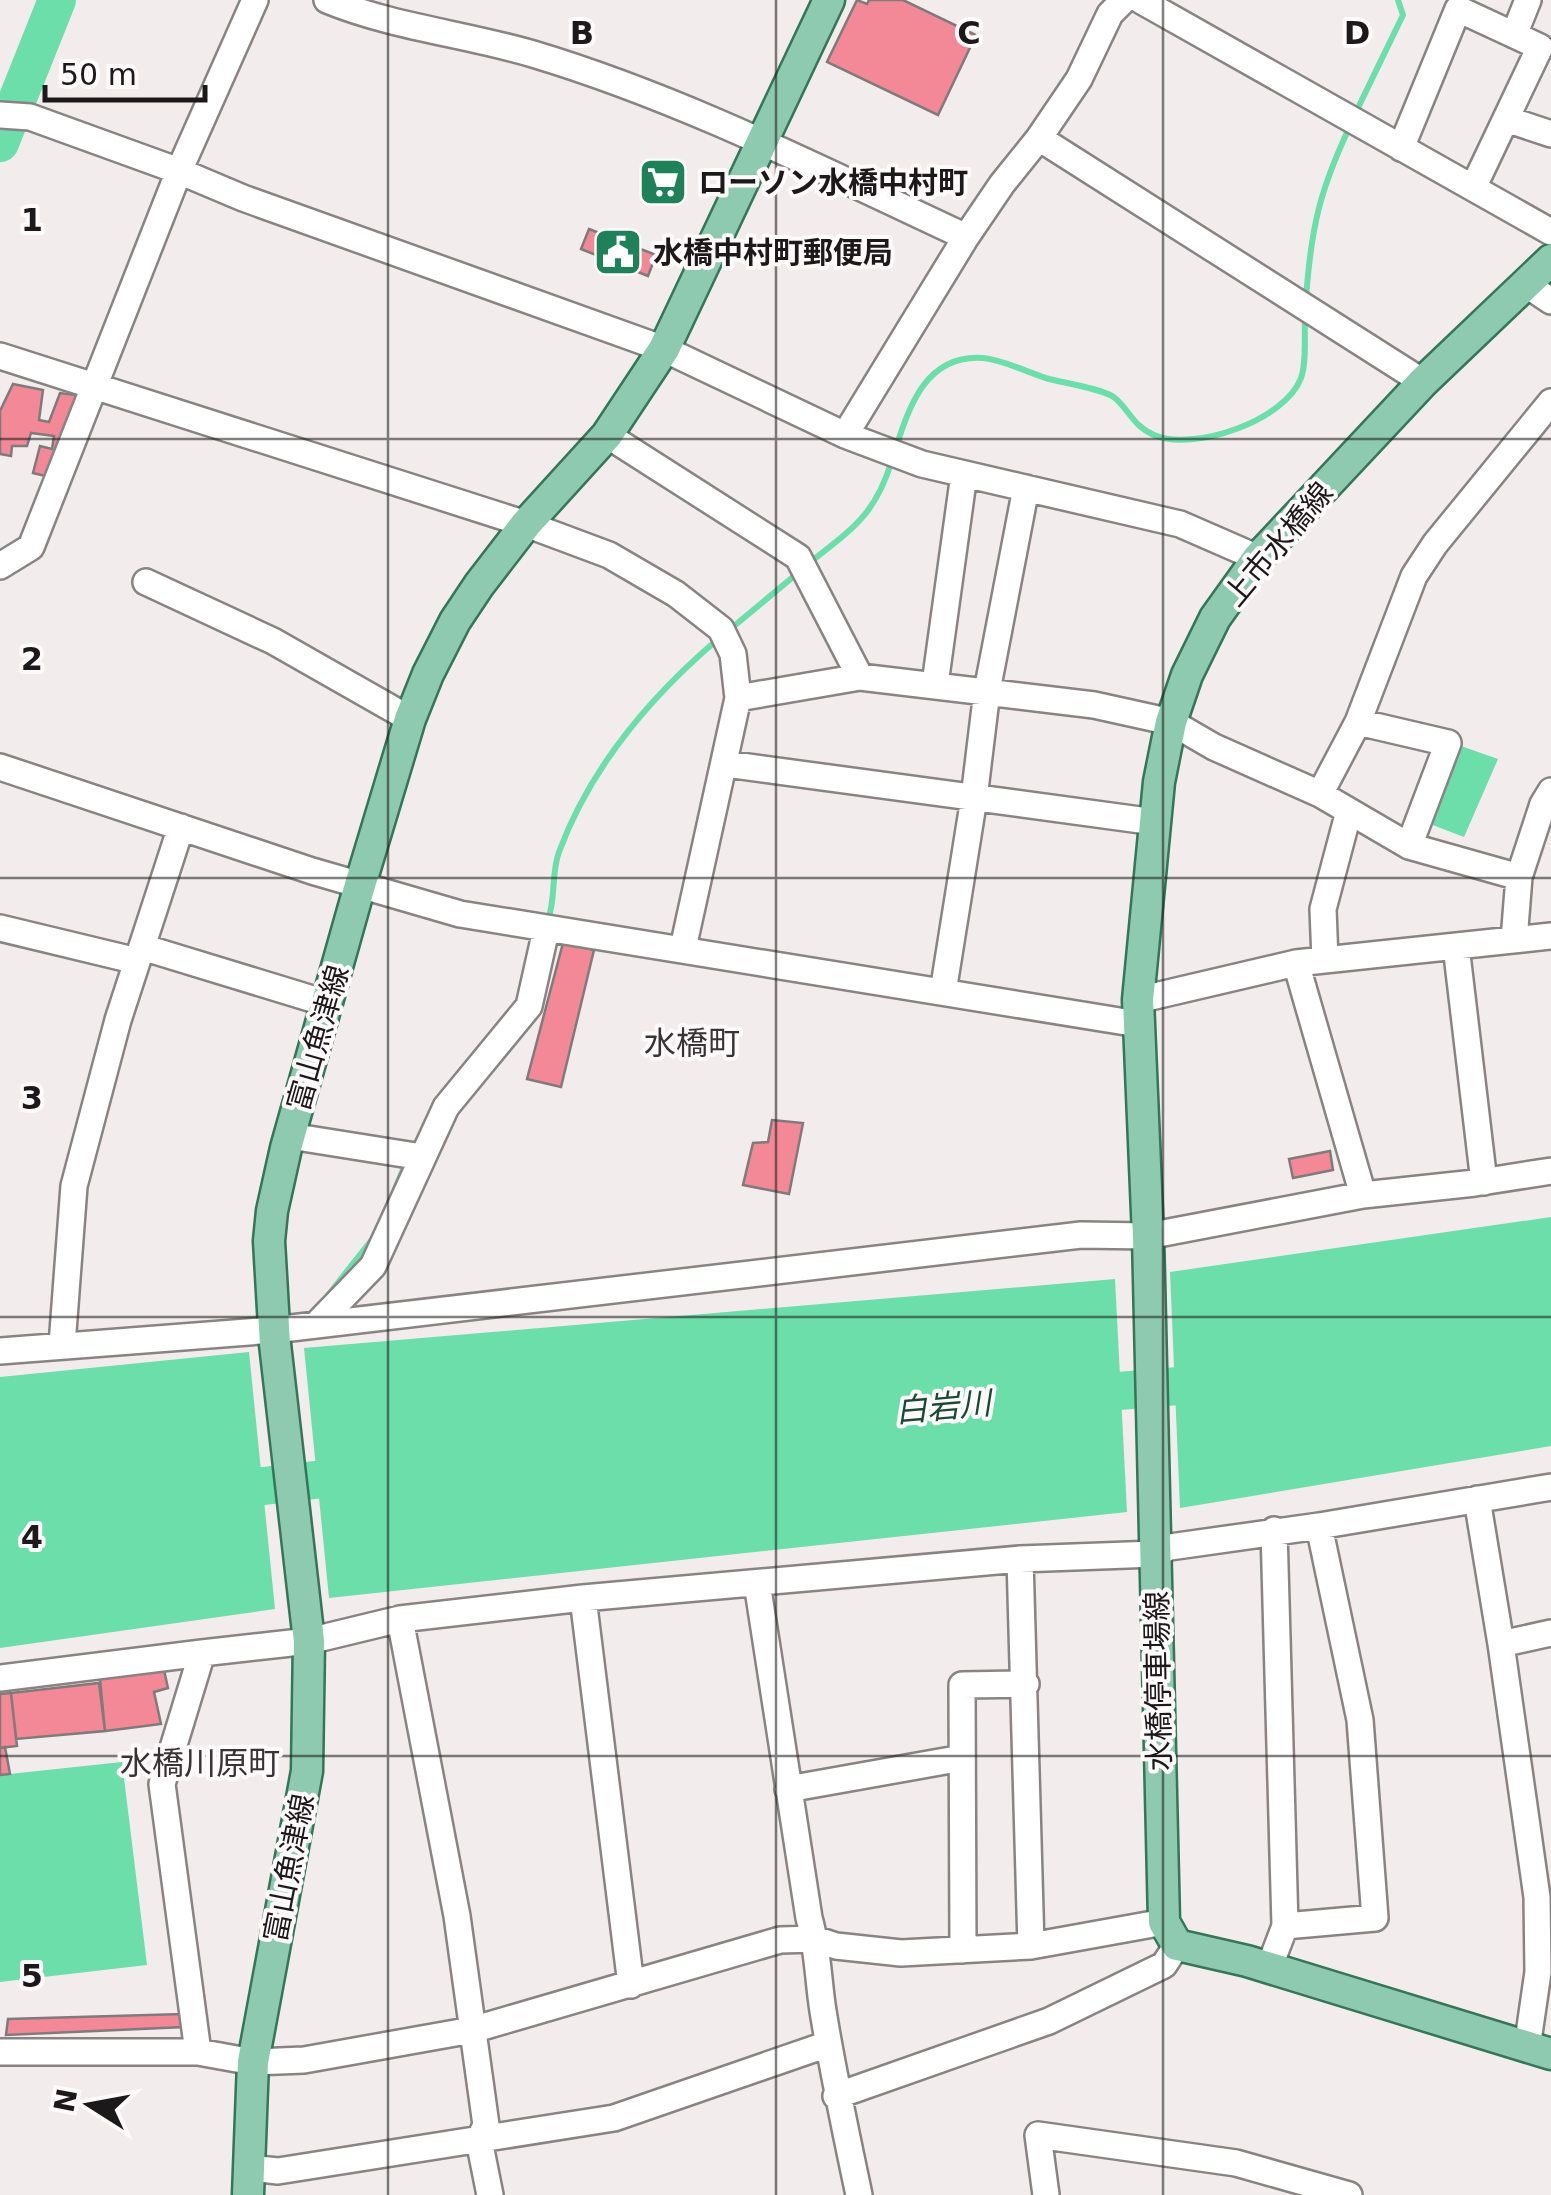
<svg xmlns="http://www.w3.org/2000/svg" width="1551" height="2195" font-family="'DejaVu Sans','Noto Sans JP',sans-serif">
<style>
.water{fill:#6cdea9}
.lines{fill:none;stroke-linecap:round;stroke-linejoin:round}
.stream{stroke:#6cdea9;stroke-width:6}
.river{stroke:#6cdea9;stroke-width:38}
.building{fill:#f38996;stroke:#807a7a;stroke-width:2.5}
.minor-casing{stroke:#898384;stroke-width:30}
.major-casing{stroke:#357558;stroke-width:35}
.minor{stroke:#fff;stroke-width:25}
.major{stroke:#8ecaaf;stroke-width:30}
.grid{fill:none;stroke:#1c191a;stroke-width:2.5;stroke-opacity:0.55}
.labels{text-anchor:middle;dominant-baseline:central;stroke-width:8;stroke-linejoin:round;paint-order:stroke}
.poi-label{font-size:30px;font-weight:bold;fill:#1c191a;stroke:#fef9fa;text-anchor:start}
.street-label{font-size:30px;fill:#1c191a;stroke:#fef9fa}
.neighbourhood-label{font-size:32px;fill:#383334;stroke:#fef9fa}
.water-label{font-size:32px;font-style:italic;fill:#1a4a35;stroke:#fef9fa}
.grid-label{font-size:32px;text-anchor:middle;font-weight:bold;fill:#1c191a;stroke:#fef9fa;stroke-width:8;stroke-linejoin:round;paint-order:stroke}
</style>
<rect width="100%" height="100%" fill="#f2ecec"/>
<!-- water -->
<path class="water" d="M 1461,746 L 1498,759 L 1464,837 L 1430,824 Z
M 1551,1217 L 1551,1446 L 1180,1508 L 1170,1272 Z
M 1115,1279 L 1127,1512 L 329,1598 L 304,1348 Z
M 249,1352 L 275,1609 L 0,1648 L 0,1377 Z
M 122,1762 L 147,1965 L 0,1982 L 0,1775 Z"/>
<g class="lines">
<!-- stream -->
<path class="stream" d="M 1356,112 L 1403,15 L 1398,0
M 1306,299 C 1311,227 1320,189 1351,124
M 896,448 C 909,404 928,354 983,358 C 1005,360 1028,373 1049,379 C 1065,383 1104,389 1115,398 C 1130,411 1133,426 1154,435 C 1193,452 1285,421 1301,378 C 1307,361 1304,334 1305,316
M 808,564 C 852,529 875,516 892,460
M 728,631 L 799,572
M 548,920 C 556,898 551,873 559,852 C 590,768 650,697 718,639
M 393,1194 L 407,1160
M 329,1294 L 374,1237"/>
<!-- river -->
<path class="river" d="M 0,143 L 57,0
M 1071,1395 L 1226,1382
M 212,1492 L 366,1474"/>
</g>
<!-- building -->
<path class="building" d="M 857,0 L 867,4 L 869,0 L 903,0 L 976,35 L 938,115 L 827,62 Z
M 589,229 L 656,255 L 648,276 L 581,249 Z
M 13,384 L 43,390 L 39,420 L 49,422 L 60,393 L 76,395 L 65,438 L 50,477 L 33,473 L 40,446 L 52,449 L 54,436 L 31,433 L 27,446 L 12,446 L 11,456 L 0,454 L 0,411 Z
M 563,943 L 594,950 L 561,1087 L 527,1079 Z
M 772,1120 L 803,1123 L 789,1194 L 743,1185 L 753,1143 L 768,1142 Z
M 1330,1151 L 1333,1170 L 1293,1178 L 1289,1159 Z
M 164,1670 L 168,1688 L 154,1692 L 161,1724 L 105,1731 L 100,1679 Z
M 99,1683 L 105,1731 L 16,1739 L 11,1693 Z
M 11,1693 L 17,1746 L 0,1748 L 0,1694 Z
M 5,1747 L 10,1774 L 0,1775 L 0,1748 Z
M 183,2014 L 184,2027 L 6,2035 L 8,2019 Z"/>
<g class="lines">
<!-- minor casing -->
<g class="minor-casing">
<path id="minor" d="M 327,0 C 393,27 465,34 533,54 C 683,99 824,171 966,237
M 1140,0 L 1551,232
M 1514,35 L 1528,0
M 0,115 L 30,117 L 179,171 L 243,198 L 664,349 L 845,435 L 922,464 L 1180,524 L 1258,558
M 1506,119 L 1551,134
M 1039,138 L 1423,382
M 1401,148 L 1458,9 L 1540,47 L 1473,188
M 1527,285 L 1551,301
M 0,356 L 526,524 L 609,555 L 676,594 L 721,629 L 733,654 L 738,698 L 683,948
M 607,435 L 798,557 L 860,677
M 845,435 L 966,237 L 1002,184 L 1039,138 L 1079,79 L 1110,14 L 1124,0
M 0,566 L 31,547 L 179,171 L 255,0
M 146,582 L 273,641 L 410,719
M 935,684 L 964,474
M 738,698 L 860,677 L 1094,705 L 1171,722 L 1214,747 L 1320,794 L 1409,846 L 1519,877 L 1514,940
M 726,764 L 1155,822
M 0,767 L 312,871 L 460,914 L 1138,1024
M 1320,794 L 1358,722
M 1409,846 L 1448,743 L 1358,722 L 1414,576 L 1435,544 L 1551,402
M 1519,877 L 1543,804 L 1551,791
M 0,928 L 137,961
M 1456,946 L 1484,1182
M 142,947 L 329,1004
M 1325,960 L 1323,909 L 1349,811
M 1296,963 L 1363,1195
M 943,992 L 974,798 L 987,691 L 1026,488
M 1138,1000 L 1296,963 L 1551,936
M 290,1136 L 422,1157
M 316,1325 L 373,1266 L 446,1107 L 529,1006 L 546,930
M 62,1345 L 74,1186 L 118,1020 L 181,827
M 0,1351 L 274,1330 L 1081,1235 L 1148,1236 L 1363,1195 L 1475,1183 L 1551,1171
M 1477,1499 L 1501,1644 L 1537,1897 L 1538,1972 L 1527,2048
M 1274,1530 L 1285,1926
M 1020,1559 L 1031,1946
M 757,1583 L 809,1918 C 818,1948 818,1980 823,2011 C 833,2073 846,2133 859,2195
M 583,1598 L 631,1985
M 400,1619 L 457,1916 L 486,2125 L 479,2140 L 490,2195
M 1501,1644 L 1551,1633
M 0,1678 L 202,1653
M 788,1789 L 962,1758
M 963,1950 L 962,1685 L 1026,1684
M 1269,1968 L 1285,1926 L 1375,1918 L 1360,1720 L 1319,1526
M 0,2052 L 198,2052 L 253,2062 L 304,2060 L 472,2030 L 780,1940 L 815,1939 L 836,1946 L 901,1953 L 1031,1946 L 1164,1922
M 198,2052 L 162,1784 L 202,1653 L 309,1641 L 400,1619 L 583,1598 L 1020,1559 L 1155,1554 L 1170,1547 L 1319,1526 L 1551,1487
M 836,2096 L 1049,2021 L 1164,1965 L 1177,1945
M 249,2168 L 278,2171 L 614,2118 L 828,2044
M 1046,2195 L 1038,2135 L 1236,2163 L 1349,2195"/>
</g>
<!-- major casing -->
<g class="major-casing">
<path id="major" d="M 1551,260 L 1423,382 L 1258,558 L 1215,618 L 1187,675 L 1171,722 L 1159,782 L 1138,1000 L 1148,1236 L 1164,1922 L 1177,1945 L 1247,1961 L 1551,2054
M 248,2195 L 253,2062 L 307,1771 L 309,1641 L 275,1344 L 269,1241 L 272,1211 L 286,1148 L 360,885 L 410,719 L 428,674 L 455,621 L 479,585 L 526,524 L 607,435 L 664,349 L 829,0"/>
</g>
<!-- minor -->
<use href="#minor" class="minor"/>
<!-- major -->
<use href="#major" class="major"/>
</g>
<!-- grid -->
<path class="grid" d="M 388,0 L 388,2195M 776,0 L 776,2195M 1163,0 L 1163,2195M 0,439 L 1551,439M 0,878 L 1551,878M 0,1317 L 1551,1317M 0,1756 L 1551,1756"/>
<!-- icons -->
<defs>
<g id="supermarket-square" transform="scale(2.5)"><rect x="-9" y="-9" width="18" height="18" rx="4" fill="#1f815a" stroke="#fef9fa"/><path d="M-6-5.5h2.5l.6 2H6L4.5 2H-2.5L-4.4-4H-6ZM-1.5 3.2a1.3 1.3 0 1 0 .1 0ZM3 3.2a1.3 1.3 0 1 0 .1 0Z" fill="#fff"/></g>
<g id="civic-square" transform="scale(2.5)"><rect x="-9" y="-9" width="18" height="18" rx="4" fill="#1f815a" stroke="#fef9fa"/><path d="M-.6-6.5H3V-4.5H.6V-3L4-1V1h2V6H-6V1h2V-1L-.6-3ZM-1.2 2.5V6h2.4V2.5Z" fill="#fff"/></g>
</defs>
<g fill-rule="evenodd">
<use href="#supermarket-square" x="663" y="182"/>
<use href="#civic-square" x="618" y="252"/>
</g>
<g class="labels">
<!-- poi labels -->
<g class="poi-label">
<text x="698" y="182">ローソン水橋中村町</text>
<text x="653" y="252">水橋中村町郵便局</text>
</g>
<!-- street labels -->
<g class="street-label">
<text transform="translate(1278 544) rotate(-50)">上市水橋線</text>
<text transform="translate(318 1038) rotate(-74)">富山魚津線</text>
<text transform="translate(1158 1681) rotate(-91)">水橋停車場線</text>
<text transform="translate(289 1868) rotate(-79)">富山魚津線</text>
</g>
<!-- neighbourhood labels -->
<g class="neighbourhood-label">
<text x="692" y="1043">水橋町</text>
<text x="200" y="1763">水橋川原町</text>
</g>
<!-- water labels -->
<g class="water-label">
<text transform="translate(943 1407) rotate(-5)">白岩川</text>
</g>
</g>
<g class="grid-label">
<text x="582" y="44">B</text>
<text x="969" y="44">C</text>
<text x="1357" y="44">D</text>
<text x="32" y="231">1</text>
<text x="32" y="670">2</text>
<text x="32" y="1109">3</text>
<text x="32" y="1548">4</text>
<text x="32" y="1987">5</text>
</g>
<!-- north arrow -->
<g transform="translate(90 2105) rotate(281)" stroke="#fef9fa" stroke-width="8" paint-order="stroke">
<path d="M0-8L18 38L0 25L-18 38Z" fill="#1c191a"/>
<text y="-15" font-size="28" font-weight="bold" text-anchor="middle" fill="#1c191a">N</text>
</g>
<!-- scale -->
<path d="M45 85v15h160v-15" fill="none" stroke="#1c191a" stroke-width="5"/>
<text x="60" y="85" font-size="30" fill="#1c191a" stroke="#fef9fa" stroke-width="8" paint-order="stroke">50 m</text>
</svg>
